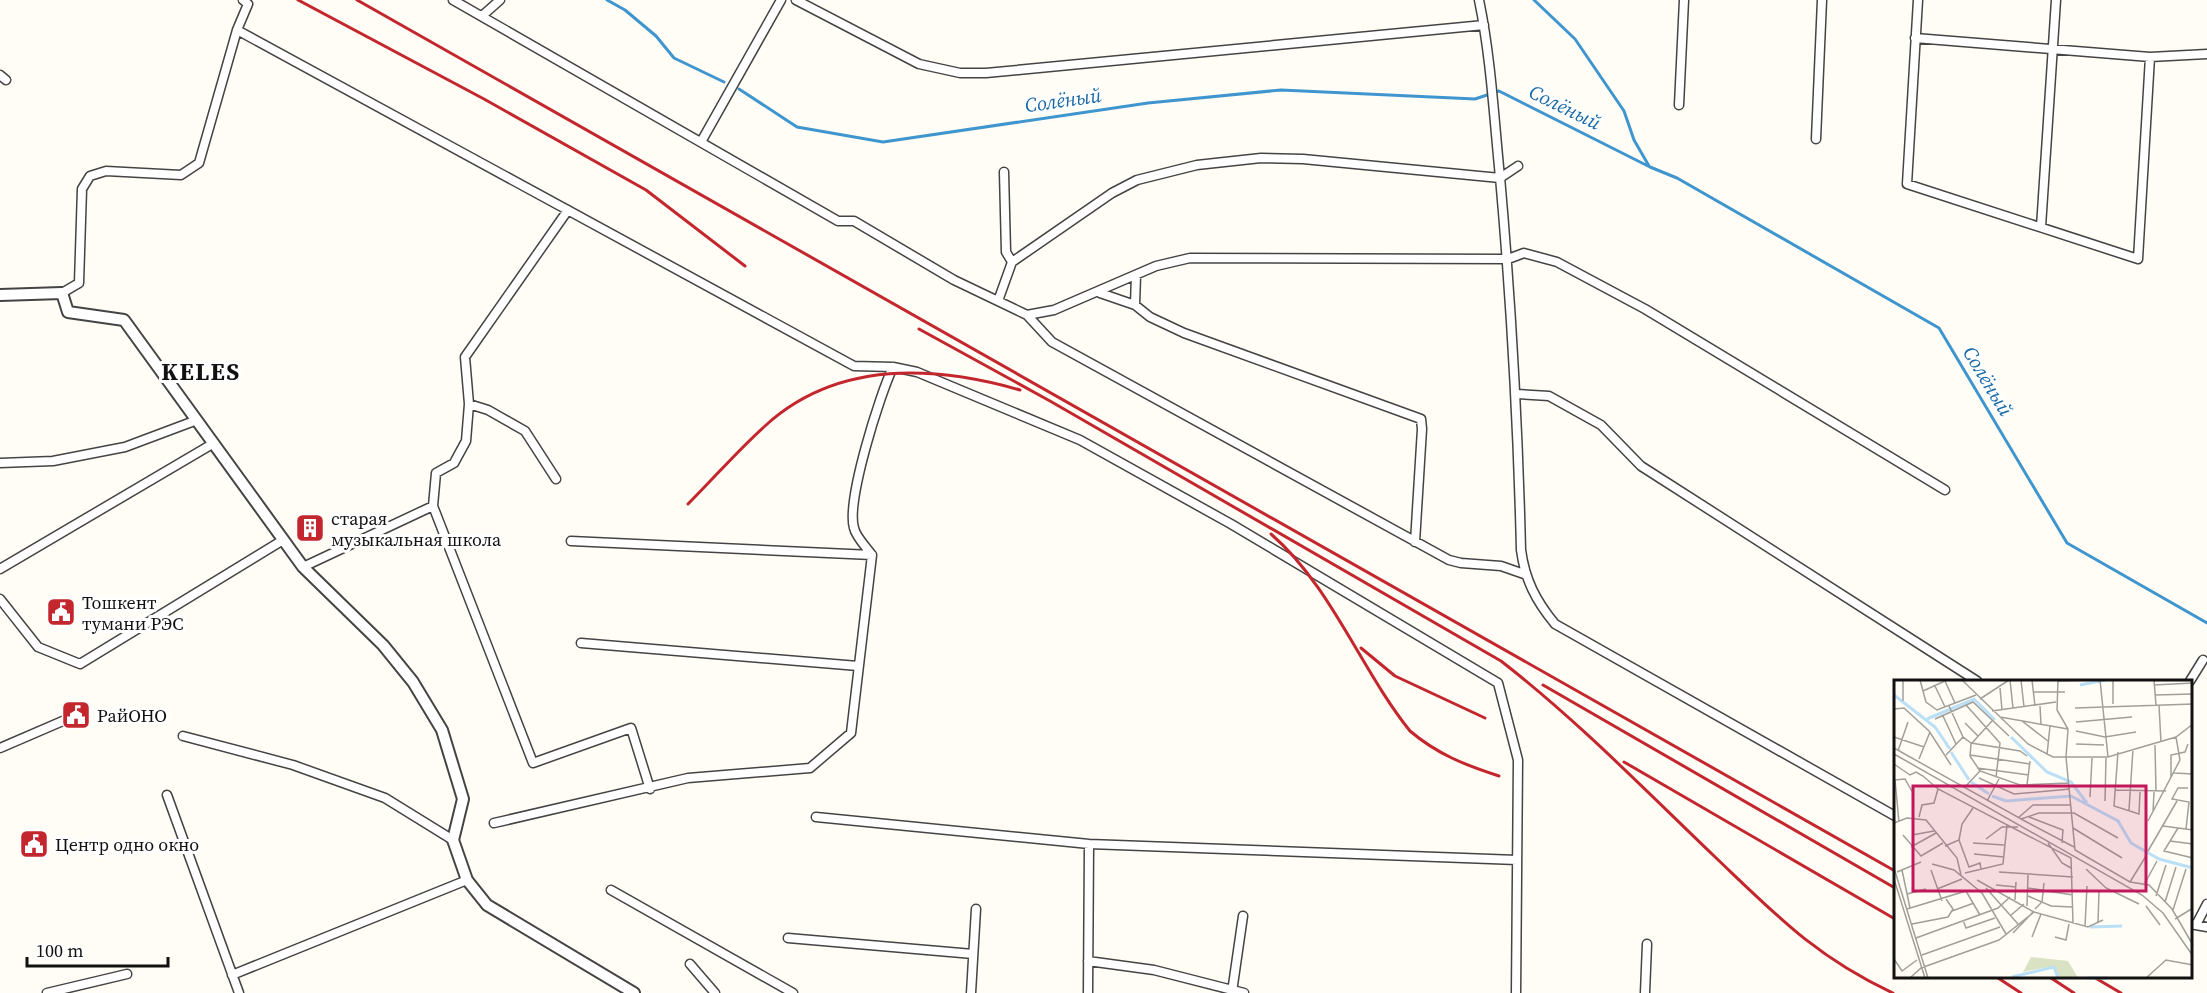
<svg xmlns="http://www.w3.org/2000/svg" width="2207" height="993" font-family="'Source Serif 4',serif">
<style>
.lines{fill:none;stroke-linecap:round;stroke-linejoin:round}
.stream{stroke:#3f96cf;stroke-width:3}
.minor-casing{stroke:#444;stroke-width:11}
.tertiary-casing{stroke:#444;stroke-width:14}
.minor{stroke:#fff;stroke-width:8}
.tertiary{stroke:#fff;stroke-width:10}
.rail{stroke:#c4262e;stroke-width:3}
.labels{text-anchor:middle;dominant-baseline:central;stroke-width:6;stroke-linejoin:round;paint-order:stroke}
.poi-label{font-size:18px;fill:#111;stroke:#fff;text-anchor:start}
.water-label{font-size:20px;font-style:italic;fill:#1768a6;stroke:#fff}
.district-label{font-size:24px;font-weight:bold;letter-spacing:1.5px;fill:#111;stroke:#fff}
.inset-river{fill:none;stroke:#b9e0f7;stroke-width:3}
.inset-road{fill:none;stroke:#a09f9a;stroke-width:1.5}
.view{fill:#c2185b;fill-opacity:0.15;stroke:#c2185b;stroke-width:3}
.inset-edge{fill:none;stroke:#111;stroke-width:3}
</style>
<rect width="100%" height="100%" fill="#fffdf5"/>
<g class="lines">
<!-- stream -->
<path class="stream" d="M 607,0 L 625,10 L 656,36 L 674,58 L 724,82
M 1534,0 L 1575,39 L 1624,111 L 1634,140 L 1649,166
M 739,89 L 797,127 L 883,142 L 1148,103 L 1281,90 L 1475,99 L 1499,91 L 1650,167 L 1677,178 L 1939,328 L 2067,543 L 2207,623"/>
<!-- minor casing -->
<g class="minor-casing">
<path id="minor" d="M 453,0 L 838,221 L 854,221 L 954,280 L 1027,315 L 1054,310 L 1156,266 L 1190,258 L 1508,259 L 1524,253 L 1557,262 L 1645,309 L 1945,490
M 796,0 L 919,64 L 960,73 L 986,73 L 1484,25
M 1479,0 C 1491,58 1494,118 1500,177 C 1511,301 1518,425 1521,550 C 1525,580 1536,601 1555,624 L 1895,816
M 1918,0 L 1907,184 L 2138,259 L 2150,57
M 482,16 L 500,0
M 237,30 L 854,366 L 893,367 L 917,372 L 1080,440 L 1231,524 L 1498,683 L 1518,760 L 1516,993
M 1915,38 L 2150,57 L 2207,54
M 0,75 L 6,80
M 1679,105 L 1684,0
M 1816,139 L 1822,0
M 701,142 L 781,0
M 1004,172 L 1006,252 L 1012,262
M 568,210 L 465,357 L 469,404 L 466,441 L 454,463 L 436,473 L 433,506 L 533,763 L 631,728 L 650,789
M 2041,227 L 2056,0
M 62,293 L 79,283 L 82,189 L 90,176 L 106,171 L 181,175 L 199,163 L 237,30 L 248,4 L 243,0
M 1100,293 L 1135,305 L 1150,317 L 1184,333 L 1421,419 L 1422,429 L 1415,542
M 998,301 L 1012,262 L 1112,193 L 1137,180 L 1197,165 L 1261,158 L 1303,159 L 1500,178 L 1518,166
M 1135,305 L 1136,275
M 1027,315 L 1052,342 L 1449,560 L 1461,563 L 1501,566 L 1524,574
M 1517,394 L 1549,396 L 1601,425 L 1641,466 L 1977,681
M 469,404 L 488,410 L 525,431 L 556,479
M 0,463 L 53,461 L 125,447 L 197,420
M 571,541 L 872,555
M 303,567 L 433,506
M 0,569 L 214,443
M 0,599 L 38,647 L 80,664 L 283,540
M 581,643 L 858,666
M 2190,681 L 2203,660
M 183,736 L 293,765 L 385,798 L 453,840
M 0,748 L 72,717
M 167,795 L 239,993
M 816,817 L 1089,844 L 1517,860
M 494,823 L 688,778 L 810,768 L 851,733 L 872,555 C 866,547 856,537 854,528 C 846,501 880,394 893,367
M 611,890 L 793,993
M 2190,924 L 2207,927
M 2196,925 L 2207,904
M 788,938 L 973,954
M 1088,961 L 1154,970 L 1244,993
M 690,964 L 715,993
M 232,975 L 467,880
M 1232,992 L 1243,916
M 47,993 L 127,974
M 971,993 L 976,909
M 1088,993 L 1089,844
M 1645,993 L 1647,944"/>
</g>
<!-- tertiary casing -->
<g class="tertiary-casing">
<path id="tertiary" d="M 0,295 L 62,293 L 68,312 L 124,320 L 303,567 L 383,645 L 413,682 L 442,730 L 463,799 L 453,840 L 467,880 L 487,905 L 634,993"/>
</g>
<!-- minor -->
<use href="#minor" class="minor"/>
<!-- tertiary -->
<use href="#tertiary" class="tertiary"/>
<!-- rail -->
<path class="rail" d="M 298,0 L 484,99 L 646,190 L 745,266
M 357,0 L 1895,871
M 919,329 L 1050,401 L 1501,661 C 1577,720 1644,789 1713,855 C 1774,913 1815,957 1893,993
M 688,504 C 714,478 738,450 765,426 C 836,361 932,365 1020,390
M 1271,534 C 1331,586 1361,670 1410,731 C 1437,754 1465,765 1499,776
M 1361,648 L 1395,676 L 1485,718
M 1543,685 L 1895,888
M 1624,762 L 1895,919
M 1995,976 L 2021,993
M 2048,976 L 2074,993
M 2092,976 L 2121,993"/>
</g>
<!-- icons -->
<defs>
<g id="building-square" transform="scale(1.5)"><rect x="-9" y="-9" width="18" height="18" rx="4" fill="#c4262e" stroke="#fff"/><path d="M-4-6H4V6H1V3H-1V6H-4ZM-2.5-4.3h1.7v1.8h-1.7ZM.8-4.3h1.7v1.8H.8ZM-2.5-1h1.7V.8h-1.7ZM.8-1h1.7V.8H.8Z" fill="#fff"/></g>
<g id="civic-square" transform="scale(1.5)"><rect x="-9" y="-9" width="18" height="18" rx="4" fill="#c4262e" stroke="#fff"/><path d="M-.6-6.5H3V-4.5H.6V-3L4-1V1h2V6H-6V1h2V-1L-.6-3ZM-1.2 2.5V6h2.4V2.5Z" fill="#fff"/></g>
</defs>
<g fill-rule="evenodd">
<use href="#building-square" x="310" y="528"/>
<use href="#civic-square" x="61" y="612"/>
<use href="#civic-square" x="76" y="715"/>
<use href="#civic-square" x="34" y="844"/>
</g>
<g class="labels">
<!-- poi labels -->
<g class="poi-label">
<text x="331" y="518">старая<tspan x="331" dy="21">музыкальная школа</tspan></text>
<text x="82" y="602">Тошкент<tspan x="82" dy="21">тумани РЭС</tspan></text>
<text x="97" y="715">РайОНО</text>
<text x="55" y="844">Центр одно окно</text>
</g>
<!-- water labels -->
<g class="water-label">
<text transform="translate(1063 100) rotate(-8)">Солёный</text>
<text transform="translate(1565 107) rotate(26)">Солёный</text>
<text transform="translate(1988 381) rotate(59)">Солёный</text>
</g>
<!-- district labels -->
<g class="district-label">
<text x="201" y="371">KELES</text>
</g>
</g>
<!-- overview -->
<g transform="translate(1894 680)">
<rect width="298" height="298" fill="#fffdf5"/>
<path d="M 137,277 L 174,281 L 184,298 L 164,298 L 160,286 L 129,292 Z" fill="#d9e3c4"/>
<path class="inset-river" d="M 186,5 L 212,0M 0,15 L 41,47 L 56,69M 33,39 L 80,19 L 101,40M 117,57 L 153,92 L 177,102 L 193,123M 57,72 L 75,100M 77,102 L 95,114M 98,116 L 112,121 L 177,116 L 224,141 L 237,163 L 265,179 L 299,188M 196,247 L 228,246M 118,297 L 160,287 L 164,298M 193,298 L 214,298"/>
<path class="inset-road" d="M 9,0 L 9,21M 26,0 L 32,22 L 43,30 L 82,15M 68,0 L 134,64 L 159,77 L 214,77 L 282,57 L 299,44M 116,0 L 119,28M 127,0 L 130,27M 138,0 L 141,26M 164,0 L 163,30 L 174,49 L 172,77 L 181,170 L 236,202 L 255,205 L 278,229 L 299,265M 219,0 L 219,24M 260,0 L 262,25M 51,1 L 61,23M 164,1 L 206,0 L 214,77M 260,5 L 299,3M 41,6 L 51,27M 106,8 L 108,30M 29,11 L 53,0M 139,12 L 171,12M 261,15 L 299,14M 86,19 L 115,0M 72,25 L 106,63 L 102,97M 265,25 L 267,63M 55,26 L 69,57 L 77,63 L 126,71 L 133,76M 146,26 L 147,44M 181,28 L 299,24M 0,29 L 10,28 L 35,51 L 57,85M 98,31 L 162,22M 49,36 L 62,64M 106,37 L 174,49M 41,39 L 79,22 L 115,56M 98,41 L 77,64 L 76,76 L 86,91 L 126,105 L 174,103M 128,41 L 154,61M 182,42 L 238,37M 71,43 L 84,56M 182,51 L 211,57 L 242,52M 0,57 L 30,67M 182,64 L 210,65M 261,65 L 262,111M 0,68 L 127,139 L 145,133 L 180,133 L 224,158M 4,71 L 14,42M 224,72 L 220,126 L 245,134 L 246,112M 0,74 L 248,215 L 269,233 L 299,276M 52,75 L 69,57M 76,75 L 136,84M 153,75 L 156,46M 25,79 L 36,52M 0,84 L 16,95 L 22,92 L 29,96 L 44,109 L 177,178 L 179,243M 83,88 L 135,95M 280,93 L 299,94M 277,97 L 277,75 L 291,72 L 294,64M 85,98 L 120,114 L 176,109M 0,100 L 11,99 L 20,115M 1,100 L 5,142M 133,105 L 136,81M 70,108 L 86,91M 221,110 L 272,111M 196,117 L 198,78M 93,121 L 105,99M 211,121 L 212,78M 235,130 L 239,69M 259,132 L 260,112M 25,137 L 28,125 L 40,123 L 44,109M 135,137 L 169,150 L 168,163M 124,138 L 139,125 L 177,125M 127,139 L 180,167M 254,141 L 286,80 L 282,57M 0,143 L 13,138 L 32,140 L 63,178 L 67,195M 269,146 L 299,150M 179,148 L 228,178M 284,148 L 270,171 L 299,178M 292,149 L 295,122 L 278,119 L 284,108 L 294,108M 9,155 L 27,176 L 49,163M 18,155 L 40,151M 92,159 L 108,147 L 124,147M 65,160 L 75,187 L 86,183 L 87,189M 276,161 L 299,164M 79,163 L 110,165M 154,163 L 168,183 L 177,188M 51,166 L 65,160 L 68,144 L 79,128M 17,167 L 42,153M 254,171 L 283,121M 80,174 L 110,177M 38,184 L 60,190 L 88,213 L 112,254M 0,188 L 34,298M 192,189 L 212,208 L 245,224M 8,190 L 16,228M 37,190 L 48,221M 3,192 L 27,182M 105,192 L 179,197M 71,193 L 109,184 L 113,145M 0,199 L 31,298M 83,200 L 140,232M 236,202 L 252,176M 251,203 L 263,181M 102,205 L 122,207M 92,208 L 124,244M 134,208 L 179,215M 43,209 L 68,199M 13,214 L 32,209M 134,216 L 157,226 L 178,227M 262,216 L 272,185M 121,220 L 122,202M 271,222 L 282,187M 133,226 L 134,195M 252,226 L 266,245M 13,229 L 72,211 L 86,235M 141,229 L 148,222 L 150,203M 279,230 L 292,189M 58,231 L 80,223M 116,236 L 130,224M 281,239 L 299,228M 69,240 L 72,248 L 101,238M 204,242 L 205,212M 18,244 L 54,237 L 59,229 L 52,219M 191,246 L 193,206M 119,253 L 139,232M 138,257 L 147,234M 161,257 L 172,260 L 175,244M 22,258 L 104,228 L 116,217M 28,275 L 106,247M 0,279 L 8,291 L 23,280M 16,298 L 27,288 L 105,260 L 140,232 L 194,247 L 209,240M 252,298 L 272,280 L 299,285"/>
<path class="view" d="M 19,106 L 252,106 L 252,211 L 19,211 Z"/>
<rect width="298" height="298" class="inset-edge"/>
</g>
<!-- scale -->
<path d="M27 957v9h141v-9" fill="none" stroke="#111111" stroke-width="3"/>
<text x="36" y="957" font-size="18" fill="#111111" stroke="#ffffff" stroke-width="4.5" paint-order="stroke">100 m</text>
</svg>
